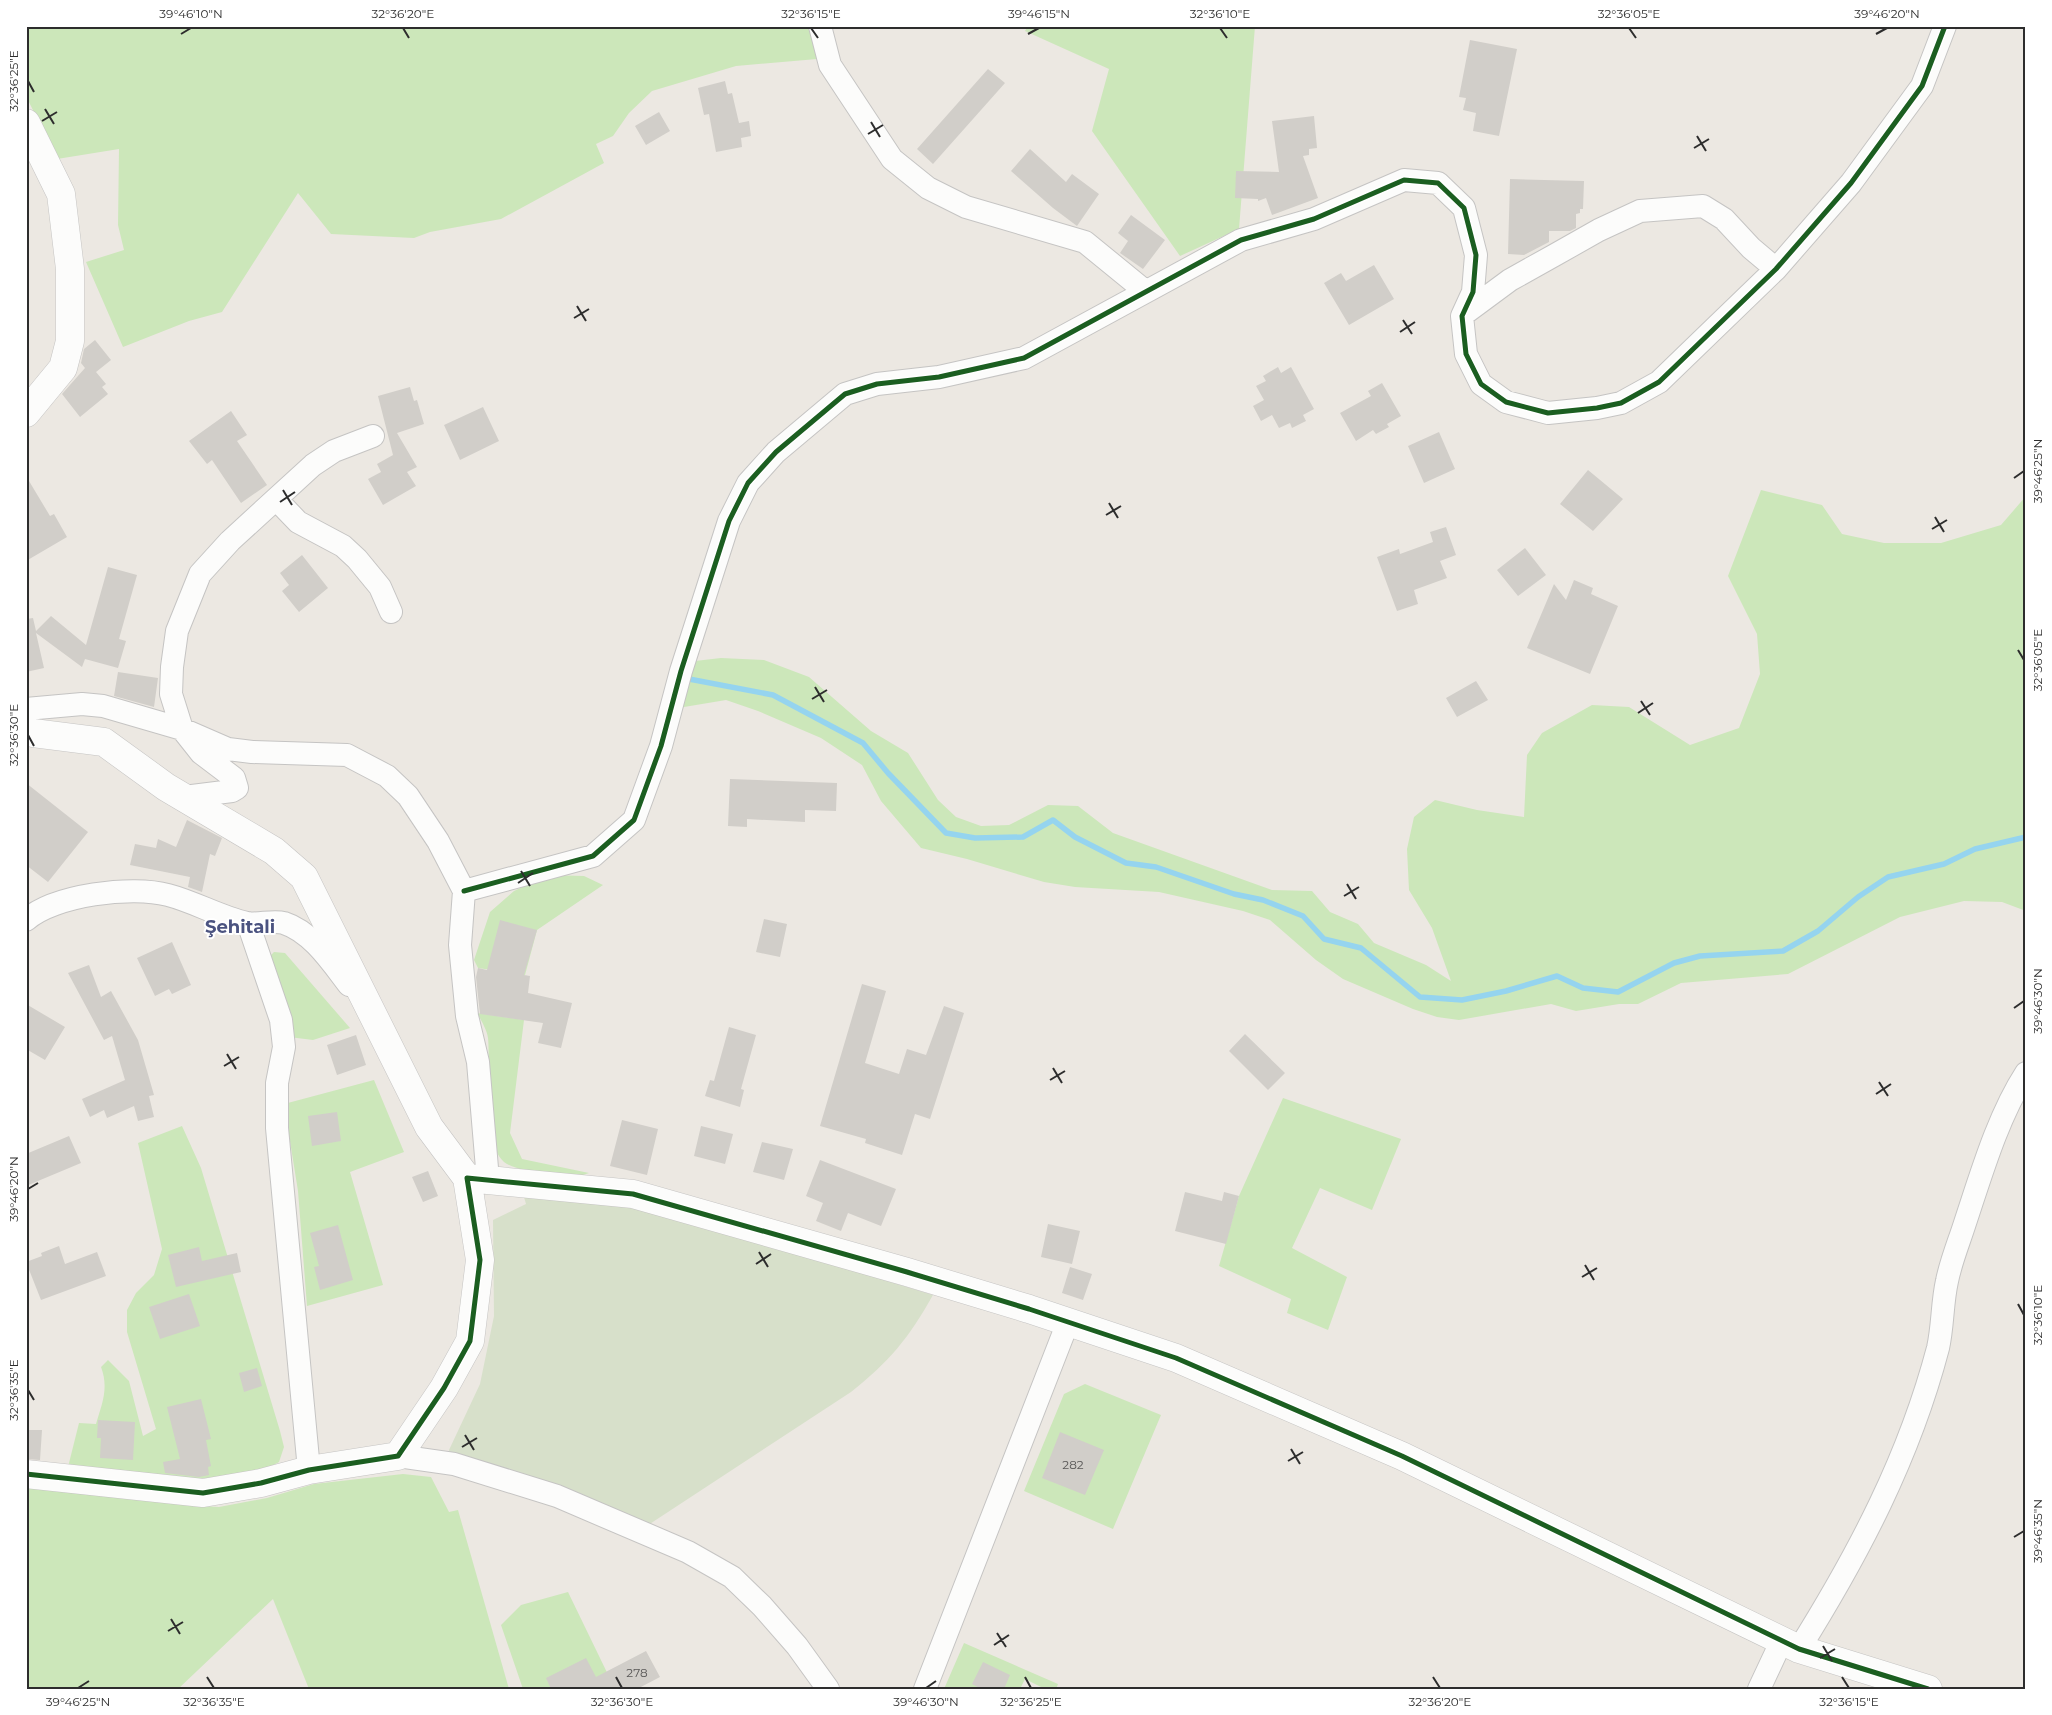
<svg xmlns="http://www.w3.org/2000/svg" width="2052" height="1715" font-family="Montserrat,sans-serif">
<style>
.green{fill:#cce7ba}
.cemetery{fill:#d7e0ca}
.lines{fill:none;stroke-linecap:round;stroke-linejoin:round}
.stream{stroke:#95d4ef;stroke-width:5.5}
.building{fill:#d1cec9}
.minor-casing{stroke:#c5c4c3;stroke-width:24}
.tertiary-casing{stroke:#c5c4c3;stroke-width:29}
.minor{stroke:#fcfcfb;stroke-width:22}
.tertiary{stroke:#fcfcfb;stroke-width:28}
.cycleway-casing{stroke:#fff;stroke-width:8}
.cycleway{stroke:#1b5e20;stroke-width:5}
.ticks{fill:none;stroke:#2d2d2d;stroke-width:2}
.labels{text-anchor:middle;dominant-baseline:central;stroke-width:4;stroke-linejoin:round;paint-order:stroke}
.number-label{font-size:12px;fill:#585756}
.quarter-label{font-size:18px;font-weight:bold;fill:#4b5380;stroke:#fff}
.neatline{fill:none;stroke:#2d2d2d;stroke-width:2}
.ticks-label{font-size:12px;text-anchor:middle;fill:#2d2d2d}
</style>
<rect width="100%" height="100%" fill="#ece8e2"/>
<!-- green -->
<path class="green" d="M 26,26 L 815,26 L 817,59 L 736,66 L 652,91 L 629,113 L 613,136 L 596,144 L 604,163 L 501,219 L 430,232 L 414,238 L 331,234 L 298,193 L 222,312 L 189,321 L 123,347 L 86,262 L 124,250 L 118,225 L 119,149 L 57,159 L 26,96 Z
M 1028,26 L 1255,26 L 1239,229 L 1180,256 L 1092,131 L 1109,69 L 1025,31 Z
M 1761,490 L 1822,505 L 1842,534 L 1884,543 L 1941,543 L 2001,525 L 2026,496 L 2026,911 L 2002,902 L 1964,901 L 1900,917 L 1788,974 L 1681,983 L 1638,1004 L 1619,1004 L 1576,1011 L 1551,1004 L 1459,1020 L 1437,1017 L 1413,1009 L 1343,979 L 1316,960 L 1270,920 L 1243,911 L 1159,892 L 1075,887 L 1044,882 L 967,859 L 921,848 L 881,801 L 862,765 L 821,738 L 758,711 L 726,700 L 678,708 L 695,661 L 721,658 L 764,660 L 809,677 L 871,731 L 908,753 L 938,800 L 956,817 L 981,826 L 1009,825 L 1048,805 L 1078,806 L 1113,833 L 1272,890 L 1312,891 L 1330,912 L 1358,924 L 1374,943 L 1426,965 L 1451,981 L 1432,928 L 1409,890 L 1407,849 L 1414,817 L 1435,800 L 1477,810 L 1524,817 L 1527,755 L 1542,733 L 1592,705 L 1629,707 L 1690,745 L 1739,728 L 1760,674 L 1757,634 L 1728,576 Z
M 548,875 L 584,876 L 603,885 L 537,930 L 525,975 L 478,968 L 474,960 L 490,912 L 514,891 Z
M 274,952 L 285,953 L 350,1028 L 313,1040 L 289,1037 L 268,958 Z
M 477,1013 L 524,1020 L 510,1133 L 522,1159 L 589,1173 L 583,1175 C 560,1173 528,1175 507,1164 C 480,1149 491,1064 488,1038 C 487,1030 481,1020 477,1013 Z
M 374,1080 L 404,1152 L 350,1172 L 383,1285 L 307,1306 L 298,1191 L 284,1104 Z
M 1283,1098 L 1401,1139 L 1372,1210 L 1320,1188 L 1292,1248 L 1347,1277 L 1328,1330 L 1287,1313 L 1291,1299 L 1219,1266 L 1239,1196 Z
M 182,1126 L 201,1168 L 280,1431 L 284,1447 L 279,1462 L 257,1474 L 220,1482 L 68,1467 L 79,1423 L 96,1424 C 102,1404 109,1388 101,1367 L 108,1360 L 129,1381 L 143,1436 L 156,1429 L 127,1332 L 127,1310 L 136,1293 L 154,1275 L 162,1249 L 138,1143 Z
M 1085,1384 L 1161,1415 L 1113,1529 L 1024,1491 L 1064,1394 Z
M 403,1474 L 431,1477 L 449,1512 L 458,1510 L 509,1689 L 309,1689 L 273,1599 L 178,1689 L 26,1689 L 26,1482 L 183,1505 L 219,1507 L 267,1498 L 314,1484 Z
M 568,1592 L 615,1689 L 523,1689 L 501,1625 L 521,1605 Z
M 964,1643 L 1058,1684 L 1056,1689 L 1045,1689 L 1025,1679 L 1020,1689 L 944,1689 Z"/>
<!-- cemetery -->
<path class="cemetery" d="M 524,1197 L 606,1201 L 672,1215 L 933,1295 C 909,1338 889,1362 851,1392 L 636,1533 L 451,1467 L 449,1450 L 480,1384 L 494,1316 L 493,1220 L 526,1204 Z"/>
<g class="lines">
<!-- stream -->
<path class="stream" d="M 689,679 L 773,695 L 863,743 L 888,773 L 946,833 L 975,838 L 1023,837 L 1053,820 L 1075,837 L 1126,863 L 1156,867 L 1234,894 L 1263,900 L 1303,916 L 1324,939 L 1361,948 L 1420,997 L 1462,1000 L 1506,991 L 1557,976 L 1583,988 L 1618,992 L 1674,963 L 1700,956 L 1783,951 L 1818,931 L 1858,897 L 1888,877 L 1944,864 L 1975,849 L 2026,837"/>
</g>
<!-- building -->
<path class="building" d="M 1470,40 L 1517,49 L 1499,136 L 1473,131 L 1476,113 L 1463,110 L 1466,98 L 1459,97 Z
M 988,69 L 1005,83 L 933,164 L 917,149 Z
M 725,81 L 728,94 L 732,93 L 739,123 L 749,121 L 751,136 L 741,138 L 742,147 L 716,152 L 709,114 L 704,115 L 698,88 Z
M 659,112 L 670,131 L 646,145 L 635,126 Z
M 1314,116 L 1317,148 L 1309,149 L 1309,155 L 1303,156 L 1318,198 L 1272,215 L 1266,198 L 1258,201 L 1258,199 L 1235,198 L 1236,171 L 1279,172 L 1272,121 Z
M 1030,149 L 1066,182 L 1072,174 L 1099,194 L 1077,226 L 1053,208 L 1011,171 Z
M 1510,179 L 1584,181 L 1583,209 L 1580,209 L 1580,213 L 1576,214 L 1576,228 L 1570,231 L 1549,231 L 1549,242 L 1524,255 L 1508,254 Z
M 1131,215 L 1165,240 L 1143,269 L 1120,253 L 1128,241 L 1118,233 Z
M 1374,265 L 1394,299 L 1349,325 L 1324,283 L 1341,273 L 1346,281 Z
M 95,340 L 111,360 L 96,372 L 106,384 L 102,387 L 108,394 L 80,417 L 62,394 L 85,368 L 81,363 L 84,349 Z
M 1278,367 L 1281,373 L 1291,367 L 1314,409 L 1303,415 L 1306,421 L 1292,428 L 1290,423 L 1279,428 L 1272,415 L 1261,421 L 1253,406 L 1264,400 L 1256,386 L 1266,381 L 1263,376 Z
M 1382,383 L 1401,416 L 1387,424 L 1389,427 L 1376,434 L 1373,430 L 1356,441 L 1340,413 L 1371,396 L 1368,391 Z
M 410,387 L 414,401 L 417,400 L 424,424 L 397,433 L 417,467 L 407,472 L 416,486 L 383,505 L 368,479 L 381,472 L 377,464 L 393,455 L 378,396 Z
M 483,407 L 499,441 L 460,460 L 444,425 Z
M 231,411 L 247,435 L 237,441 L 267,485 L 241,503 L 212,460 L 207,464 L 189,441 Z
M 1439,432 L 1455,469 L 1424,483 L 1408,446 Z
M 1588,470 L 1623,499 L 1593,531 L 1560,504 Z
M 26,476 L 50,516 L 54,514 L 67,537 L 26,561 Z
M 1446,527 L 1456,555 L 1440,561 L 1447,578 L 1414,590 L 1418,604 L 1397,611 L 1377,557 L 1399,549 L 1400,554 L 1433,542 L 1430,532 Z
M 1525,548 L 1546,575 L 1518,596 L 1497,570 Z
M 302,555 L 328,588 L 299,612 L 282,591 L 289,585 L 280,573 Z
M 108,567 L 137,575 L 119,639 L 126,641 L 118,668 L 85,659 L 82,667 L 36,633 L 44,668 L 26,672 L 26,619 L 33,618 L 36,631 L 51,616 L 86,645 Z
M 1574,580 L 1593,588 L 1591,594 L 1618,606 L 1590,674 L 1527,648 L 1554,584 L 1566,600 Z
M 118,672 L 158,678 L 154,707 L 114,696 Z
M 1476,681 L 1488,700 L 1457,717 L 1446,698 Z
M 730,779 L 837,783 L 836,811 L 805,810 L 805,822 L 747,819 L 747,827 L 728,826 Z
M 26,783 L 88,832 L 48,882 L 26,865 Z
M 187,820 L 222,838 L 215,856 L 210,854 L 202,892 L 188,887 L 190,877 L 130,865 L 135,844 L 156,848 L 158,839 L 176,847 Z
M 764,919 L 787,924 L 780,957 L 756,952 Z
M 500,920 L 537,930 L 524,975 L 530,976 L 528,993 L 572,1003 L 561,1048 L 538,1043 L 543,1023 L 480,1014 L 476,977 L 478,968 L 487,970 Z
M 172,942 L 191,985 L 172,994 L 169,989 L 155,996 L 137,958 Z
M 89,965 L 101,997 L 111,991 L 138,1040 L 154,1095 L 149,1096 L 154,1117 L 138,1121 L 134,1106 L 107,1118 L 104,1110 L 90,1117 L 82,1099 L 125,1080 L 112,1036 L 104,1040 L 68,973 Z
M 862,984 L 886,991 L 865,1063 L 899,1074 L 907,1049 L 926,1055 L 944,1006 L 964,1013 L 930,1119 L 915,1114 L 902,1155 L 865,1143 L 866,1139 L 820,1126 Z
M 26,1004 L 65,1027 L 45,1060 L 26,1049 Z
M 729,1027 L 756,1035 L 741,1089 L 744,1090 L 740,1107 L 705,1096 L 710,1080 L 714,1081 Z
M 1245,1034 L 1285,1073 L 1268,1090 L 1229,1051 Z
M 356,1035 L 366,1065 L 337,1075 L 327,1045 Z
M 337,1112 L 341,1141 L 312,1146 L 308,1116 Z
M 622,1120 L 658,1129 L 647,1175 L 610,1166 Z
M 701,1126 L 733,1134 L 725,1164 L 694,1156 Z
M 69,1136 L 81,1163 L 26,1186 L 26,1154 Z
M 762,1142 L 793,1149 L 784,1180 L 753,1172 Z
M 820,1160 L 896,1189 L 881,1226 L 848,1213 L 841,1231 L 816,1221 L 823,1203 L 806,1196 Z
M 428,1171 L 438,1196 L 423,1202 L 412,1177 Z
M 1185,1192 L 1222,1201 L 1224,1192 L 1239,1196 L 1226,1244 L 1175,1231 Z
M 1048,1224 L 1080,1231 L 1072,1264 L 1041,1257 Z
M 338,1225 L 353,1280 L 320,1290 L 314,1267 L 319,1266 L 310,1233 Z
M 59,1246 L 65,1264 L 97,1252 L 106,1276 L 41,1300 L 26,1262 L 42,1256 L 41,1253 Z
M 199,1247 L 202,1261 L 237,1253 L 241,1272 L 176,1287 L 168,1255 Z
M 1070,1267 L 1092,1274 L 1083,1300 L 1062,1293 Z
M 189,1294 L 200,1326 L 160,1339 L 149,1307 Z
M 257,1368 L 262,1386 L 244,1392 L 239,1373 Z
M 201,1399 L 211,1439 L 206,1440 L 211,1466 L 208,1467 L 209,1475 L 199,1477 L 165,1473 L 163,1462 L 180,1459 L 167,1407 Z
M 98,1420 L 135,1422 L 133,1460 L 100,1458 L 101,1438 L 97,1438 Z
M 26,1430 L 42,1430 L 40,1460 L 26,1459 Z
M 1060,1432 L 1104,1450 L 1085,1495 L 1042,1478 Z
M 646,1651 L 660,1677 L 637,1689 L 551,1689 L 546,1678 L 586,1658 L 596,1677 Z
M 983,1662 L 1010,1675 L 1004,1689 L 981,1689 L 972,1684 Z"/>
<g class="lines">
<!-- minor casing -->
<g class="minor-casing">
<path id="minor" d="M 820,26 L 830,65 L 892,159 L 928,188 L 966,207 L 1085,242 L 1145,291
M 1464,314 L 1510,280 L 1553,256 L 1599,230 L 1640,211 L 1703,206 L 1724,219 L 1751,248 L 1776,269
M 276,499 L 298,522 L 343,546 L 357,559 L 380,587 L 391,612
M 26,709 L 82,704 L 103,706 L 182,729 L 228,749 L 252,752 L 347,755 L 387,776 L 408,796 L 438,841 L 464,891 L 460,945 L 467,1016 L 478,1062 L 488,1180
M 184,797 L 232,791 L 237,788 L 234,778 L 201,753 L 182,729 L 171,694 L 172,667 L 177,631 L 200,574 L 230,541 L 313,465 L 334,451 L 373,436
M 464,891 L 593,856 L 634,820 L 661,746 L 681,671 L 729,521 L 748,483 L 776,452 L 845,394 L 877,384 L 939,377 L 1024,358 L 1241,240 L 1314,219 L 1404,180 L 1438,183 L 1464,208 L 1476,255 L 1473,292 L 1462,316 L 1466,354 L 1481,384 L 1506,402 L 1548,413 L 1597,408 L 1621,403 L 1659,382 L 1776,269 L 1851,183 L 1922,86 L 1945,26
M 26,920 C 54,895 132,885 168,895 C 195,902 220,917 247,923 C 258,925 273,920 284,923 C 312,932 332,963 349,985
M 248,923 L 281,1020 L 284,1047 L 277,1083 L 277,1128 L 309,1470
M 398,1456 L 454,1464 L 557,1496 L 688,1552 L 732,1577 L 762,1606 L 797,1646 L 828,1689
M 1799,1649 C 1859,1553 1909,1458 1938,1348 C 1943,1326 1942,1303 1947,1281 C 1951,1261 1959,1242 1965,1223 C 1981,1175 1998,1116 2026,1073
M 925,1689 L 1068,1322
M 1759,1689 L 1782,1640"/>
</g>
<!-- tertiary casing -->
<g class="tertiary-casing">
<path id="tertiary" d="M 26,123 L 61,194 L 70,269 L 70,341 L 63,368 L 26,413
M 26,730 L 33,733 L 104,742 L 166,787 L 274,851 L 304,877 L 429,1127 L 467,1178
M 26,1474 L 203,1493 L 261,1483 L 309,1470 L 398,1456 L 444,1388 L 470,1341 L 480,1260 L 467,1178 L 633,1194 L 907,1272 L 1029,1309 L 1176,1358 L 1402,1456 L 1799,1649 L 1928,1689"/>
</g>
<!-- minor -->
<use href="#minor" class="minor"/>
<!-- tertiary -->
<use href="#tertiary" class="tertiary"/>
<!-- cycleway casing -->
<g class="cycleway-casing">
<path id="cycleway" d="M 464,891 L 593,856 L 634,820 L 661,746 L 681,671 L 729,521 L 748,483 L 776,452 L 845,394 L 877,384 L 939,377 L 1024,358 L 1241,240 L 1314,219 L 1404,180 L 1438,183 L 1464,208 L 1476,255 L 1473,292 L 1462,316 L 1466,354 L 1481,384 L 1506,402 L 1548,413 L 1597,408 L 1621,403 L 1659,382 L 1776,269 L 1851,183 L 1922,86 L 1945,26
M 26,1474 L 203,1493 L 261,1483 L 309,1470 L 398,1456 L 444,1388 L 470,1341 L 480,1260 L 467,1178 L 633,1194 L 907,1272 L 1029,1309 L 1176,1358 L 1402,1456 L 1799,1649 L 1928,1689"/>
</g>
<!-- cycleway -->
<use href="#cycleway" class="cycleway"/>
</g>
<!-- ticks -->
<path class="ticks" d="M 403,28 L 409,38M 811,28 L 818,38M 1220,28 L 1227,38M 1629,28 L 1636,38M 181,34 L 191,28M 1028,34 L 1039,28M 1876,34 L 1887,28M 28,81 L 34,92M 45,109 L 54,124M 42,121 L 57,112M 871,122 L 880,137M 868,134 L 883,125M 1697,136 L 1706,151M 1694,148 L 1709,139M 577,306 L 586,321M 574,318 L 589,309M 1403,320 L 1412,334M 1400,332 L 1415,322M 2014,478 L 2024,471M 283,490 L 292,505M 280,502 L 295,492M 1109,503 L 1118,518M 1106,515 L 1121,506M 1935,517 L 1944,532M 1932,529 L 1947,520M 2018,650 L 2024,660M 815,687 L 824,702M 812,699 L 827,690M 1641,701 L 1650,715M 1638,713 L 1653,703M 28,735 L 34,746M 521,871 L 530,886M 518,883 L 533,873M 1347,884 L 1356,899M 1344,896 L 1359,887M 2014,1008 L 2024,1001M 227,1054 L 236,1069M 224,1066 L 239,1057M 1053,1068 L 1062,1083M 1050,1080 L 1065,1071M 1879,1082 L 1888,1096M 1876,1094 L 1891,1084M 28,1189 L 38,1183M 759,1252 L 768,1267M 756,1264 L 771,1254M 1585,1265 L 1594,1280M 1582,1277 L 1597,1268M 2018,1304 L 2024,1315M 28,1390 L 34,1400M 465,1435 L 474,1450M 462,1447 L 477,1438M 1291,1449 L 1300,1464M 1288,1461 L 1303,1452M 2014,1537 L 2024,1531M 171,1619 L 180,1634M 168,1631 L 183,1622M 997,1633 L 1006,1647M 994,1645 L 1009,1635M 1823,1646 L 1832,1661M 1820,1658 L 1835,1649M 207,1677 L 214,1688M 616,1677 L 622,1688M 1025,1677 L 1031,1688M 1433,1677 L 1440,1688M 1842,1677 L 1849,1688M 78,1688 L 89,1681M 926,1688 L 936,1681"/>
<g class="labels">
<!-- number labels -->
<g class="number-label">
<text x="1073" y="1464">282</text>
<text x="637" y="1672">278</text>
</g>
<!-- quarter labels -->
<g class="quarter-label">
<text x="240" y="927">Şehitali</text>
</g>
</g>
<!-- border -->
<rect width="2052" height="1715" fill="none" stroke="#ffffff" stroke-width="55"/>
<rect x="28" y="28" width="1996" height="1660" class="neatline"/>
<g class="ticks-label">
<text x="191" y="18">39°46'10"N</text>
<text x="403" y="18">32°36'20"E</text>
<text x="811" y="18">32°36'15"E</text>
<text x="1039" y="18">39°46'15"N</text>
<text x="1220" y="18">32°36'10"E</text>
<text x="1629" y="18">32°36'05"E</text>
<text x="1887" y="18">39°46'20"N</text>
<text transform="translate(14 81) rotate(-90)" y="4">32°36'25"E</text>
<text transform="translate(2038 471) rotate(-90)" y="4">39°46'25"N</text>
<text transform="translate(2038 660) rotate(-90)" y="4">32°36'05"E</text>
<text transform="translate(14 735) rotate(-90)" y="4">32°36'30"E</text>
<text transform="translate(2038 1001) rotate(-90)" y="4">39°46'30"N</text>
<text transform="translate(14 1189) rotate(-90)" y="4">39°46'20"N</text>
<text transform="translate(2038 1315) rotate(-90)" y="4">32°36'10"E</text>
<text transform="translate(14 1390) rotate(-90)" y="4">32°36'35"E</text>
<text transform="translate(2038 1531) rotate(-90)" y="4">39°46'35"N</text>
<text x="78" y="1706">39°46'25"N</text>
<text x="214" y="1706">32°36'35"E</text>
<text x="622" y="1706">32°36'30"E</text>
<text x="926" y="1706">39°46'30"N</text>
<text x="1031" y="1706">32°36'25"E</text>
<text x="1440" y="1706">32°36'20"E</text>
<text x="1849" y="1706">32°36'15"E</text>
</g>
</svg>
